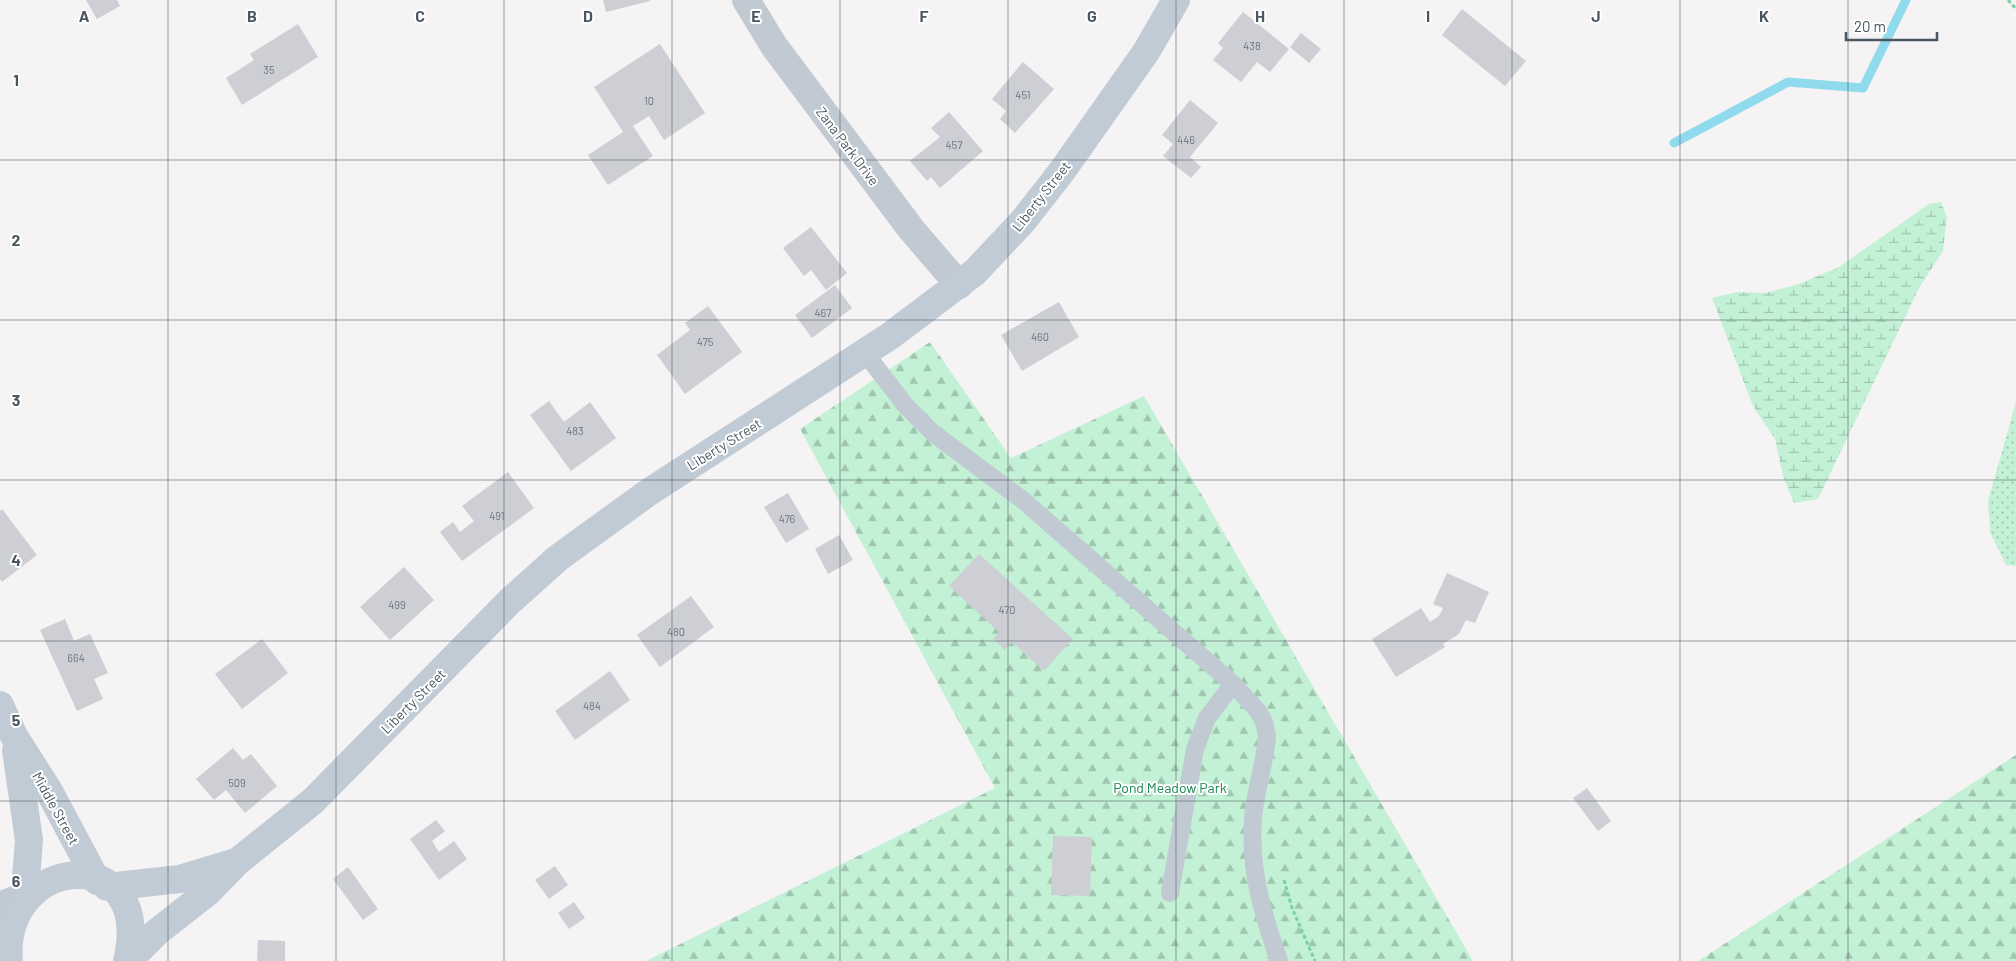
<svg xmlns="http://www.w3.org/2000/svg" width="2016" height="961" font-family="Barlow,sans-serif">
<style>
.grass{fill:url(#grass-dots)}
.forest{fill:url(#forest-firs)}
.wetland{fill:url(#wetland-marsh)}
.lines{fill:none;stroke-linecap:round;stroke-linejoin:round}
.stream{stroke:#90daee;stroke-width:9}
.building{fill:#cdcfd5}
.path{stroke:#7ad0a6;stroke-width:3;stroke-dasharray:4 2.5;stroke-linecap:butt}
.lane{stroke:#c1cad2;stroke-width:18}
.street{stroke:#c1cad2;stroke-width:28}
.secondary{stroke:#c1cbd6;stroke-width:28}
.grid{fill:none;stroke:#4a5661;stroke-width:1;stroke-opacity:0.55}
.labels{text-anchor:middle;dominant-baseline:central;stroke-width:4;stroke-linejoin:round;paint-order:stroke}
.number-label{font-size:11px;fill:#6b747e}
.street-label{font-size:14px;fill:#4a5661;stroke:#fff}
.park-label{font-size:14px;fill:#17864f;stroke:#fff}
.grid-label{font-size:16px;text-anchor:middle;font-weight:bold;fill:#4a5661;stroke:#fff;stroke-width:4;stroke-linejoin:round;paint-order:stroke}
</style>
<defs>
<pattern id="grass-dots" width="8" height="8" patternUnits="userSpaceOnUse" patternTransform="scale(1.25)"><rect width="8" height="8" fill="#c3f1d5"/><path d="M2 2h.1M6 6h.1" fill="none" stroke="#a0c6b0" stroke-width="1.8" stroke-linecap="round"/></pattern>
<pattern id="forest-firs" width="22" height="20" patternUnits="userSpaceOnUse" patternTransform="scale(1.25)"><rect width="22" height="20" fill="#c3f1d5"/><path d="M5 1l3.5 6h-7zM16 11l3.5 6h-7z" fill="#a0c6b0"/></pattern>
<pattern id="wetland-marsh" width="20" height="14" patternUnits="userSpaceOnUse" patternTransform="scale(1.25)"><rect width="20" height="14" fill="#c3f1d5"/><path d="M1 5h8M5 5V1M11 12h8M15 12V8" fill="none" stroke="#a0c6b0"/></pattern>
</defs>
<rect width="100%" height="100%" fill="#f5f3f3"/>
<!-- grass -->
<path class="grass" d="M 2016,402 L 2016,566 L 2006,565 L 1990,532 L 1988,501 Z"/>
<!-- forest -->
<path class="forest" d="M 930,342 L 1011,458 L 1144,396 L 1473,961 L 646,961 L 995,788 L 800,429 Z
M 2016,754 L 2016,961 L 1698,961 L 2016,755 Z"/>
<!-- wetland -->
<path class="wetland" d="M 1941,202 L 1947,217 L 1943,251 L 1919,288 L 1818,499 L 1794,503 L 1783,476 L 1775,439 L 1753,406 L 1712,298 L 1737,292 L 1765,293 L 1799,284 L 1839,267 L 1929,204 Z"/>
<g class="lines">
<!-- stream -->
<path class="stream" d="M 1674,143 L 1788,82 L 1863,88 L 1906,0"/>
</g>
<!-- building -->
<path class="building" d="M 86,0 L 117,0 L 120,6 L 97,19 Z
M 603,0 L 650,0 L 650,1 L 606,12 Z
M 1462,9 L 1526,61 L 1505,86 L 1442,35 Z
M 1243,12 L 1289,49 L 1270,72 L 1257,62 L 1241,82 L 1213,60 L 1223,48 L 1218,43 Z
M 298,24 L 318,57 L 242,105 L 226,78 L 254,60 L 250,54 Z
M 1301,33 L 1321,49 L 1309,63 L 1290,47 Z
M 660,44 L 705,113 L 664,140 L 649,116 L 633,126 L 653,156 L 608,185 L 588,155 L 623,132 L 594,87 Z
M 1023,62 L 1054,89 L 1015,133 L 1000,119 L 1006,111 L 992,99 Z
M 1190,100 L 1218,123 L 1190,157 L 1201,167 L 1191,178 L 1163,156 L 1173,144 L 1162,135 Z
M 949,112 L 983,151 L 940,188 L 931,177 L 927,181 L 910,161 L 940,137 L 931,128 Z
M 811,227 L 847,273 L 826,290 L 811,270 L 804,276 L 783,248 Z
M 835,285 L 852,308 L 812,338 L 795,315 Z
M 1059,302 L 1079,337 L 1022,371 L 1001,335 Z
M 708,306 L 742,352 L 685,394 L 657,355 L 690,330 L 685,323 Z
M 549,401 L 564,422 L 590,402 L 616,438 L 571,471 L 530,415 Z
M 508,472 L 534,508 L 462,561 L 440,532 L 453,522 L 460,532 L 474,521 L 462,506 Z
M 788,493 L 809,529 L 786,543 L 764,507 Z
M 2,509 L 37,555 L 2,582 L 0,579 L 0,511 Z
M 839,535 L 853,560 L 828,574 L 815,549 Z
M 979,554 L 1073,639 L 1044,671 L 1012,642 L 1005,650 L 993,639 L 999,632 L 949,586 Z
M 404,567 L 434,600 L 390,640 L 360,607 Z
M 1447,573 L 1489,592 L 1475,623 L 1466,620 L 1459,634 L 1443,644 L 1445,647 L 1396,677 L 1372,639 L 1421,608 L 1430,622 L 1439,616 L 1443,608 L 1433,604 Z
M 691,596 L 714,627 L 660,667 L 637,635 Z
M 65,619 L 74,641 L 90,634 L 108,673 L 94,679 L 103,699 L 77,711 L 40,630 Z
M 262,639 L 288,673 L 242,709 L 215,674 Z
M 610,671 L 630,700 L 575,740 L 555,711 Z
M 233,748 L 243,760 L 251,754 L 277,786 L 245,813 L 226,790 L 214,800 L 196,779 Z
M 1587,788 L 1611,821 L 1598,831 L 1573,798 Z
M 436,820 L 445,831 L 432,841 L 439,852 L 454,841 L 467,859 L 439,880 L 410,839 Z
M 1053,836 L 1092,837 L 1090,896 L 1051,895 Z
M 555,866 L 568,885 L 549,899 L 535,880 Z
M 348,867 L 378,909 L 363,920 L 333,879 Z
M 574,902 L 585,918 L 569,929 L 558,913 Z
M 258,940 L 285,941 L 285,961 L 257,961 Z"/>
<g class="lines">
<!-- path -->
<path class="path" d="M 2008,0 L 2016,9
M 1284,880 L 1292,908 L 1315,961"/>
<!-- lane -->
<path class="lane" d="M 865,353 L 906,406 L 933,433 L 1024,501 L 1233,684 L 1258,711 L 1264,722 L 1267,736 C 1265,764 1255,791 1253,819 C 1249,869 1263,914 1279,961
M 1170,893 L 1195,749 L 1207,718 L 1233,684"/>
<!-- street -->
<path class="street" d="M 746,0 L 774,46 L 911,229 L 959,285
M 0,906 L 17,899"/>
<!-- secondary -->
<path class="secondary" d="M 0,705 L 14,736 L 49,791 L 97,881
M 16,750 L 29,840 L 25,891
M 107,887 L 180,879 L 233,863
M 9,961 C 0,853 156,840 127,961
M 128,961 L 157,932 L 208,892 L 237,862 L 313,801 L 510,601 L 558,558 L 649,492 L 890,336 L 975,272 L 1023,221 L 1062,171 L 1146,52 L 1176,0"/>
</g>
<!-- grid -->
<path class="grid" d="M 168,0 L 168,961M 336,0 L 336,961M 504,0 L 504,961M 672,0 L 672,961M 840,0 L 840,961M 1008,0 L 1008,961M 1176,0 L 1176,961M 1344,0 L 1344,961M 1512,0 L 1512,961M 1680,0 L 1680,961M 1848,0 L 1848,961M 0,160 L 2016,160M 0,320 L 2016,320M 0,480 L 2016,480M 0,641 L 2016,641M 0,801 L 2016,801"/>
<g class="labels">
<!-- number labels -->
<g class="number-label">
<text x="1252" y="45">438</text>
<text x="269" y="69">35</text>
<text x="1023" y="94">451</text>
<text x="649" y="100">10</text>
<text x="1186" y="139">446</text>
<text x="954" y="144">457</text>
<text x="823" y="312">467</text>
<text x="1040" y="336">460</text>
<text x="705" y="341">475</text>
<text x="575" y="430">483</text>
<text x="497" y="515">491</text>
<text x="787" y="518">476</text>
<text x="397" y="604">499</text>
<text x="1007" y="609">470</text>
<text x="676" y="631">480</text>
<text x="76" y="657">664</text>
<text x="592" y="705">484</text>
<text x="237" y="782">509</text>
</g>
<!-- street labels -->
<g class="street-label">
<text transform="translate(848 146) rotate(53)">Zana Park Drive</text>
<text transform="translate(1041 196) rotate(-52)">Liberty Street</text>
<text transform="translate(724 444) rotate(-32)">Liberty Street</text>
<text transform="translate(413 701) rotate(-45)">Liberty Street</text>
<text transform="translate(56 808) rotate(61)">Middle Street</text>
</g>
<!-- park labels -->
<g class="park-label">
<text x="1170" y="787">Pond Meadow Park</text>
</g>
</g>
<g class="grid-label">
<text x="84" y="22">A</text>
<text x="252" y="22">B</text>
<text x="420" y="22">C</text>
<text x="588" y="22">D</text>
<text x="756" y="22">E</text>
<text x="924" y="22">F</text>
<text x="1092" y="22">G</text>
<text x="1260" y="22">H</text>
<text x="1428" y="22">I</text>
<text x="1596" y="22">J</text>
<text x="1764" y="22">K</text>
<text x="16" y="86">1</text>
<text x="16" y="246">2</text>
<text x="16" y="406">3</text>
<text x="16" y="566">4</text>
<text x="16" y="726">5</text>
<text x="16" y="887">6</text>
</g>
<!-- scale -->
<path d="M1846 32v8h91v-8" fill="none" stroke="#4a5661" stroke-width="2.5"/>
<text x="1854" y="32" font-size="15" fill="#4a5661" stroke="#ffffff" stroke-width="4" paint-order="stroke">20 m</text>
</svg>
